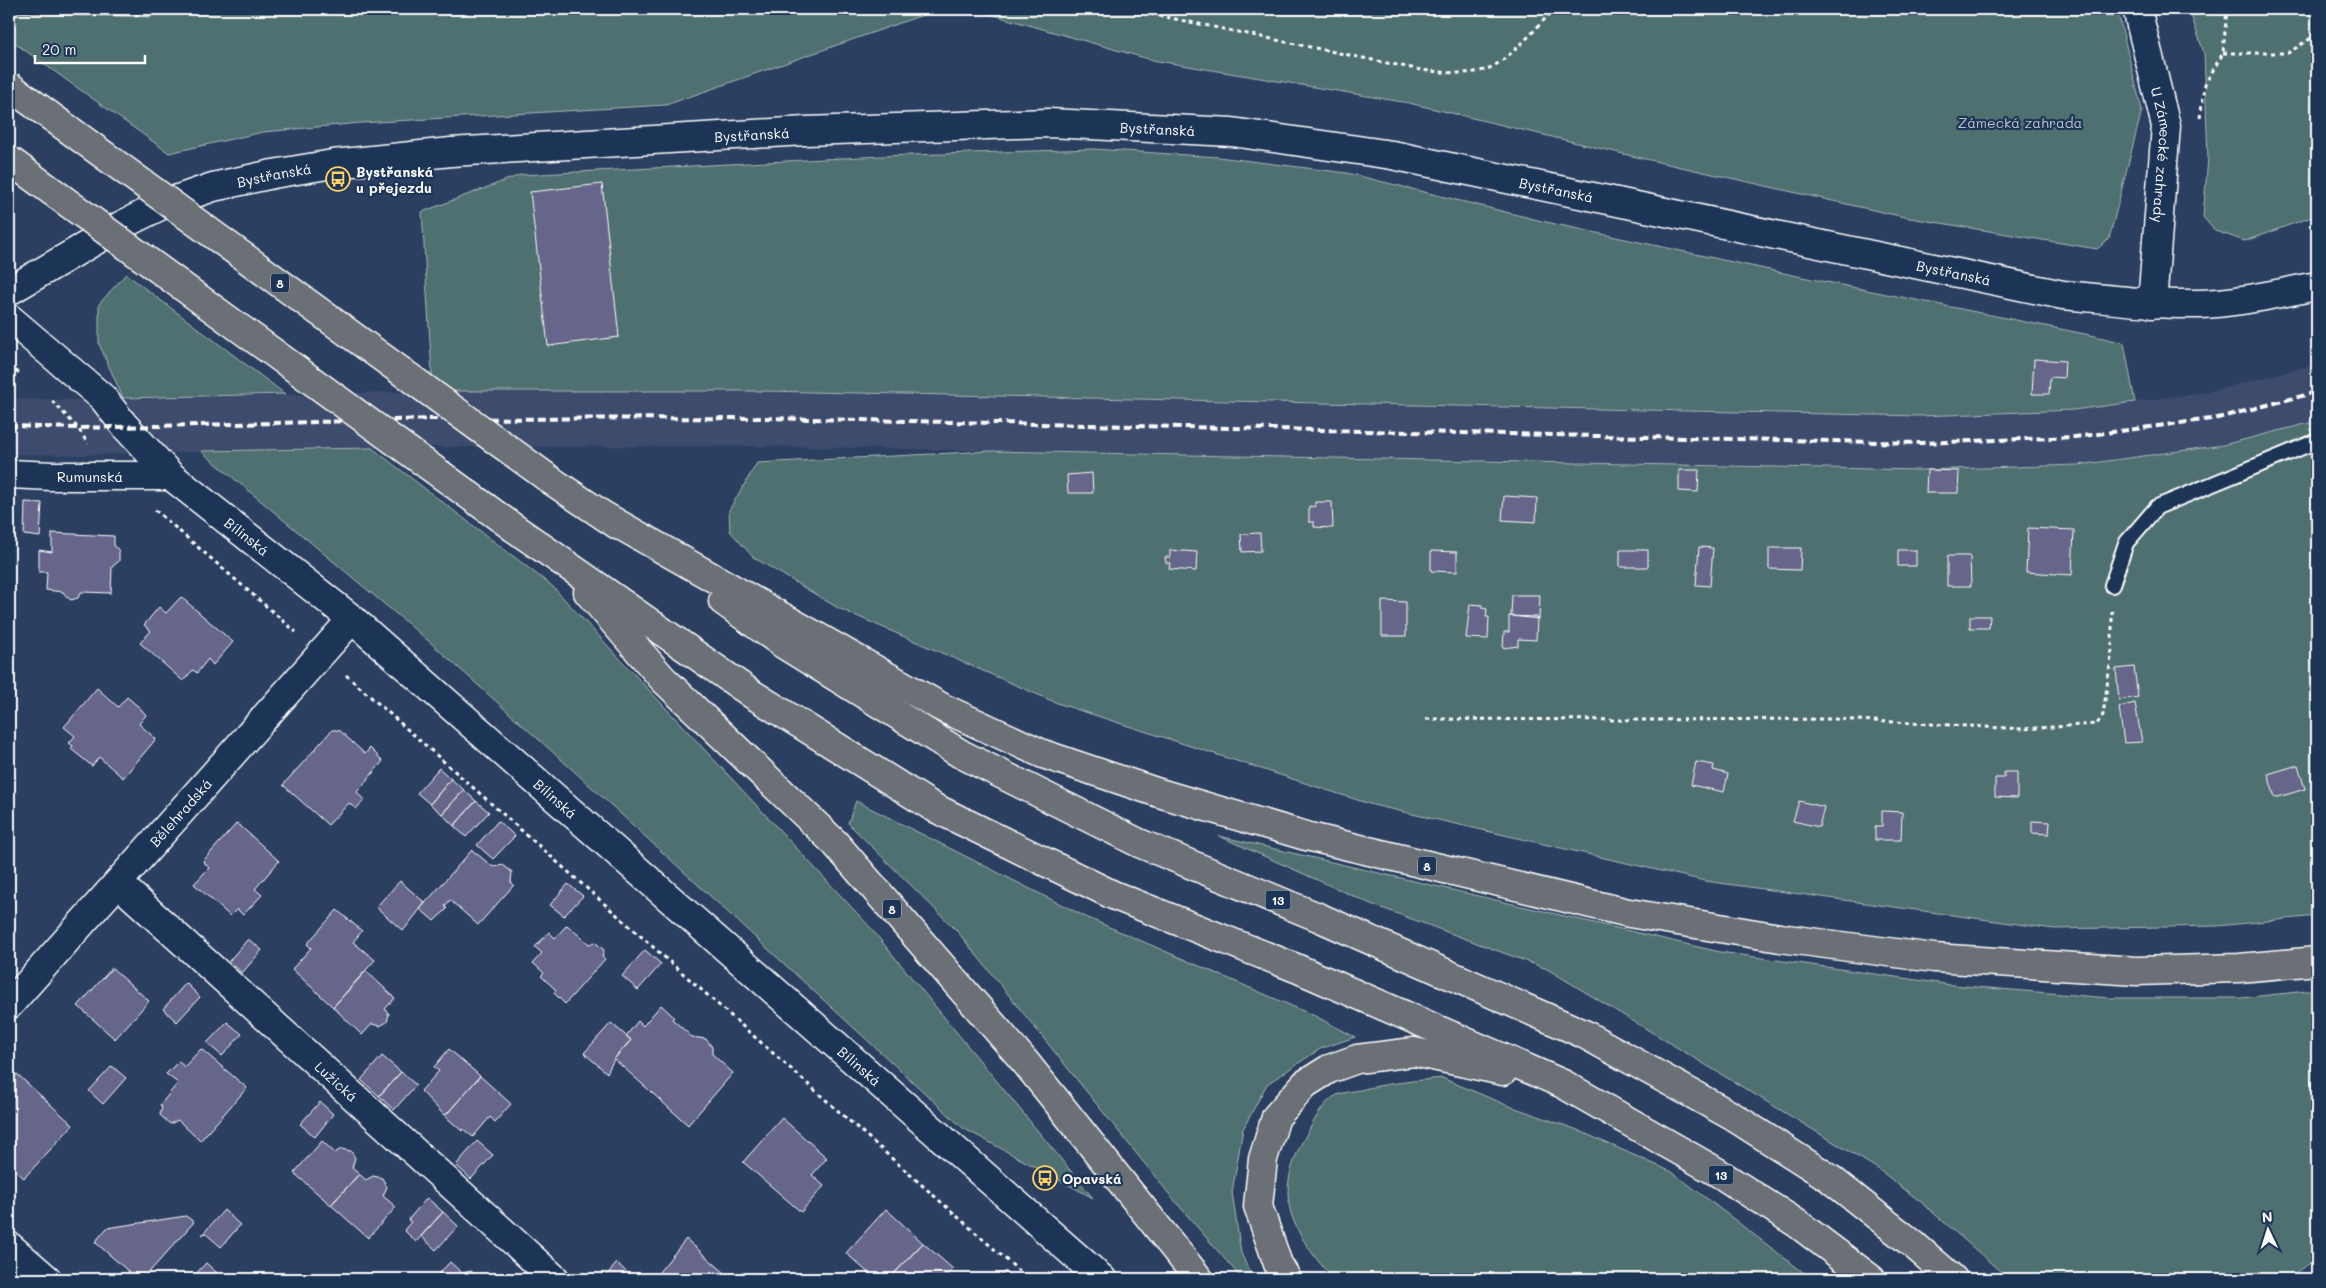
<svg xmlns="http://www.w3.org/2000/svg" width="2326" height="1288" font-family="Mali,sans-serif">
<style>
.built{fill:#3c4b6d}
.green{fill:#50706f;stroke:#a8b8b7}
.building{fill:#65668a;stroke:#fff}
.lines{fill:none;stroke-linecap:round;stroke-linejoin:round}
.service-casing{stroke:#fff;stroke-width:18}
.minor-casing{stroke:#fff;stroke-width:31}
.trunk-casing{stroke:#fff;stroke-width:31}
.path{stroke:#fff;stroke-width:3;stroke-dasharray:4 4;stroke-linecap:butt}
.service{stroke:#1d3557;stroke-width:14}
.minor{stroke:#1d3557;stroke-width:28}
.trunk{stroke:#6a7074;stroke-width:28}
.rail{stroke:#fff;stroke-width:4;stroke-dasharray:8 4;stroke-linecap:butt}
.trunk-bridge-casing{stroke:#fff;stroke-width:31;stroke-linecap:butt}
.trunk-bridge{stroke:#6a7074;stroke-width:28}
.labels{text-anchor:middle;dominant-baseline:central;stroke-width:4.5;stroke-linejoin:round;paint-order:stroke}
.shield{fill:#1d3557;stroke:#bbc2cd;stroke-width:1}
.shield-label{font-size:12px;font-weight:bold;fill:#fff}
.park-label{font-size:14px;fill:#b9c6c5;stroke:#1d3557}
.street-label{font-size:14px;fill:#fff;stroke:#1d3557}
.poi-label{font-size:14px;font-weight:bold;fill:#fff;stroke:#1d3557;text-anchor:start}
</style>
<rect width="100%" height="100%" fill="#2b3f61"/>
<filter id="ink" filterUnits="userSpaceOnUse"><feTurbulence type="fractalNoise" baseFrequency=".02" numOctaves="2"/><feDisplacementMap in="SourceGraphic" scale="10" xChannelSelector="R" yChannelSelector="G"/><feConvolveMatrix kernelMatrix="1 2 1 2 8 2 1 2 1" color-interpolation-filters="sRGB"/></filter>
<g filter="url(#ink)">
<!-- built -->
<path class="built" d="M 2317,364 L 2317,421 L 2223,445 L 2078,465 L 1921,470 L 764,446 L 433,447 L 78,455 L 9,454 L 9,399 L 77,400 L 433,391 L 765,391 L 1921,416 L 2073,410 L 2135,402 L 2212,391 Z"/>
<!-- green -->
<path class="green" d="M 9,9 L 940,9 L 666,105 L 361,123 L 263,132 L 169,153 L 9,39 Z
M 972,9 L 2117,9 L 2142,110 L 2109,239 L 2097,249 L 1904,217 L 1632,156 L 1409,103 L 1152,60 Z
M 2189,9 L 2317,9 L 2317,215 L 2245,241 L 2215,231 L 2203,217 L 2208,158 L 2204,53 Z
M 1093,149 L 1218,157 L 1347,173 L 1546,222 L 1802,277 L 2095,336 L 2124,343 L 2135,402 L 2073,410 L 1921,416 L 765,391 L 433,391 L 422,212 L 520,175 L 881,156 Z
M 126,274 L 285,394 L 123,398 L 99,344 L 99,304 Z
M 2317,421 L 2317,916 L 2217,926 L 2054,929 L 1705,881 L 1373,805 L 1057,703 L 838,608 L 753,557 L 730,531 L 729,510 L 757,463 L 991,451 L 1921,470 L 2078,465 L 2223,445 Z
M 372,448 L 552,586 L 869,926 L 1093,1198 L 963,1128 L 575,772 L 431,643 L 201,451 Z
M 856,801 L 1086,917 L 1315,1016 L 1355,1037 L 1320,1049 L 1267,1084 L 1243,1129 L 1232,1192 L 1241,1253 L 1253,1279 L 1242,1279 L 1174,1200 L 957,931 L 848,823 Z
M 1219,836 L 1720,952 L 1952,985 L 2109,998 L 2240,998 L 2317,990 L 2317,1258 L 2288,1279 L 2009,1279 L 1921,1202 L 1878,1169 L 1547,969 L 1371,904 Z
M 1442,1078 L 1504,1104 L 1575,1129 L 1672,1172 L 1812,1279 L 1333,1279 C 1288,1226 1271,1194 1309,1130 C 1315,1119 1325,1100 1337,1095 C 1344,1092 1353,1091 1360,1090 C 1387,1083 1414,1081 1442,1078 Z"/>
<!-- building -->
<path class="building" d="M 9,9 L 42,9 L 42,13 L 9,12 Z
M 75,9 L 137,9 L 137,16 L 75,15 Z
M 137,9 L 151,9 L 151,17 L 137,16 Z
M 602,184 L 619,337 L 548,346 L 530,192 Z
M 2034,359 L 2065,361 L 2064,378 L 2050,377 L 2049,394 L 2032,394 Z
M 1679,470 L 1699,470 L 1698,492 L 1679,491 Z
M 1927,470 L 1959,471 L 1958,493 L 1926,493 Z
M 1092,473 L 1093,493 L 1068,493 L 1067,475 Z
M 1504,496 L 1537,498 L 1536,522 L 1502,520 Z
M 25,502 L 42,503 L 40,537 L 24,535 Z
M 1315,502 L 1332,502 L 1333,528 L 1314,527 L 1314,522 L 1309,522 L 1309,506 L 1315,507 Z
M 2028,528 L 2074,530 L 2072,575 L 2026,572 Z
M 52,533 L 114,536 L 114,545 L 119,551 L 119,561 L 112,567 L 111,593 L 81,592 L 78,598 L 71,600 L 67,597 L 63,592 L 46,590 L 47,572 L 39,572 L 39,550 L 52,552 Z
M 1260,533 L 1261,551 L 1242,552 L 1241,534 Z
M 1699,547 L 1713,548 L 1710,586 L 1696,585 Z
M 1769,548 L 1801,548 L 1800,570 L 1769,569 Z
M 1170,550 L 1197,552 L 1196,571 L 1169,569 L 1170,563 L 1166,563 L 1165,557 L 1170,557 Z
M 1620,550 L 1648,550 L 1648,567 L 1620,567 Z
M 1898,550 L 1916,550 L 1916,566 L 1898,566 Z
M 1431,551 L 1457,552 L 1457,572 L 1431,571 Z
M 1947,556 L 1970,556 L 1971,586 L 1947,586 Z
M 1512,595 L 1540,595 L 1539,619 L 1511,616 Z
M 181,597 L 233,642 L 213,665 L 208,659 L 197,673 L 193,670 L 183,681 L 140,643 L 151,631 L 144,625 L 159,607 L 166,613 Z
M 1382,601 L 1406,602 L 1406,636 L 1382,636 Z
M 1470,604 L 1482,605 L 1482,608 L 1487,609 L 1486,617 L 1489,617 L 1488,639 L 1466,638 Z
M 1509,616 L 1537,617 L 1536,640 L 1518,639 L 1518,646 L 1503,648 L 1504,632 L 1509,632 Z
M 1970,616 L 1990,616 L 1989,628 L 1970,628 Z
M 2134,667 L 2138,697 L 2119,700 L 2116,669 Z
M 97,688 L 118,707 L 127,697 L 140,708 L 146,715 L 139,724 L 156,739 L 123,778 L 99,757 L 92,766 L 71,749 L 73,746 L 69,743 L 75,736 L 64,727 Z
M 2135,703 L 2142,742 L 2124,743 L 2119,707 Z
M 332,730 L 339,730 L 365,754 L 370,748 L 383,761 L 357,792 L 364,800 L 356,809 L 349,803 L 328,825 L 283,785 Z
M 1696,762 L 1714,765 L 1713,770 L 1728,774 L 1724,792 L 1691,785 Z
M 2298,765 L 2305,789 L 2275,798 L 2268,774 Z
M 439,768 L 451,779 L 430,804 L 417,793 Z
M 2004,772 L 2017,772 L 2017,798 L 1995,797 L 1995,778 L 2004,778 Z
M 451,779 L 464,790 L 442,814 L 430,804 Z
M 464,790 L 476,801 L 454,826 L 442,814 Z
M 476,801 L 489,812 L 466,837 L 454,826 Z
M 1799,801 L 1824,807 L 1819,827 L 1793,821 Z
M 1882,811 L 1902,812 L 1901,840 L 1875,840 L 1875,826 L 1882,826 Z
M 498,821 L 515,836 L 493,859 L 477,845 Z
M 2032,821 L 2050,822 L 2049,834 L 2032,833 Z
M 237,823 L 279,861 L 255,889 L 262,895 L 243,915 L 237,909 L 230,916 L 194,884 L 209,868 L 203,861 Z
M 472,850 L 493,867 L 503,865 L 512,872 L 511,882 L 514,885 L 478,925 L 450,900 L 445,906 L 447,909 L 434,921 L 420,909 Z
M 400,881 L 425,903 L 403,931 L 376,907 Z
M 568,884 L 583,896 L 564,916 L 550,905 Z
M 337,910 L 362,931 L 353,942 L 375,960 L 333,1007 L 292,969 L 311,948 L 307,944 Z
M 567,925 L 589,944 L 595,942 L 604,950 L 602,957 L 605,959 L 565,1004 L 554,993 L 556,990 L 541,976 L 544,973 L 533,963 L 542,953 L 535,947 L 549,932 L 555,938 Z
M 248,939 L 262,950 L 242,973 L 229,961 Z
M 645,950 L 661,964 L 638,990 L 622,976 Z
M 112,968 L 149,1001 L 115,1039 L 78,1006 Z
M 366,971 L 395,998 L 385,1009 L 389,1014 L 387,1022 L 380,1026 L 372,1024 L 362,1035 L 333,1007 Z
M 186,983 L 200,997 L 177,1022 L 163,1009 Z
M 661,1005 L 674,1017 L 672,1019 L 692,1037 L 706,1039 L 712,1047 L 712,1054 L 733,1073 L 688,1125 L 614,1059 L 631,1040 L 626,1036 L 638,1021 L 643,1026 Z
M 227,1022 L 242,1034 L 222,1056 L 207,1043 Z
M 611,1023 L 631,1040 L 614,1059 L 607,1073 L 584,1053 Z
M 201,1049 L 247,1088 L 200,1141 L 178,1120 L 170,1124 L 160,1115 L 162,1107 L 160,1105 L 178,1083 L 166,1074 L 179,1061 L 184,1067 Z
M 449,1049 L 480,1076 L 445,1116 L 421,1091 L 439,1071 L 434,1067 Z
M 382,1056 L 401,1072 L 379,1096 L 361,1080 Z
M 112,1066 L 126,1078 L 103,1104 L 89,1091 Z
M 401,1072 L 416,1085 L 394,1110 L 379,1096 Z
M 17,1074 L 73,1125 L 24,1178 L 9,1165 L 9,1153 L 14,1146 L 9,1142 L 9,1084 Z
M 480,1076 L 511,1104 L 495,1122 L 490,1117 L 473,1137 L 463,1129 L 462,1131 L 445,1116 Z
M 320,1102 L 333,1114 L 315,1137 L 300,1124 Z
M 782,1118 L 827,1158 L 812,1175 L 824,1186 L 801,1212 L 743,1162 Z
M 322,1141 L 335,1153 L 341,1149 L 351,1151 L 355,1158 L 352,1168 L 359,1174 L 331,1205 L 294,1173 Z
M 477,1141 L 493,1155 L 471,1179 L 456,1165 Z
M 359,1174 L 366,1180 L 373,1176 L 382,1178 L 387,1187 L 383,1196 L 396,1207 L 368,1238 L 331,1205 Z
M 427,1198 L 443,1212 L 416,1242 L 404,1230 L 411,1222 L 408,1220 Z
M 886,1209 L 923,1243 L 889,1279 L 875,1279 L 846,1253 Z
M 224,1210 L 240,1225 L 221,1247 L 205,1233 L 202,1235 Z
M 443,1212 L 458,1226 L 436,1250 L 421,1236 Z
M 186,1216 L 194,1222 L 143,1279 L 137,1279 L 95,1242 L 107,1228 Z
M 686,1239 L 726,1274 L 724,1277 L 727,1279 L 658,1279 L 655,1277 Z
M 923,1243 L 953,1269 L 944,1279 L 889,1279 Z
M 450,1262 L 462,1273 L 471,1271 L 480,1279 L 434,1279 Z
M 206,1263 L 224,1279 L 191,1279 Z
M 617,1263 L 634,1279 L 603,1279 Z
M 1005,1271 L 1014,1279 L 998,1279 Z"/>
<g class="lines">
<!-- service casing -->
<g class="service-casing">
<path id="service" d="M 2112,585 L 2126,543 L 2157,507 L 2317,441"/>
</g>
<!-- minor casing -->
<g class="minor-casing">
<g id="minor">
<path id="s1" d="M 2137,9 L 2166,126 L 2152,304"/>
<path id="s2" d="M 9,291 L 120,226 L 164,204 L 213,187 L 273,174 L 333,164 L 451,152 L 805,131 L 1049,123 L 1232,132 L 1392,155 L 2063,295 C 2109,299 2154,305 2200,304 C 2239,303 2279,293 2317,286"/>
<path id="s3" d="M 9,318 L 103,398 L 124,425 L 171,476 L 352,619 L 1102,1279"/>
<path id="s4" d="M 9,474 L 52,476 L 171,476"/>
<path id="s5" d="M 118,883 L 555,1279"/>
<path id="s6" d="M 9,1005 L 352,619"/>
<path d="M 9,1246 L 47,1279"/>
</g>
</g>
<!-- trunk casing -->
<g class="trunk-casing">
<path id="trunk" d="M 552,481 L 619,526
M 604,516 L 943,708 L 1043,754 L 1159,793 L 1306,836 L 1629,913 L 1780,938 L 1934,958 L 2137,971 L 2239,968 L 2317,961
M 514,528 L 752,694 L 933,807 L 1113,895 L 1296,968 L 1563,1084 L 1717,1172 L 1798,1224 L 1871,1279
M 588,592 L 663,679 L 835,843 L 1026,1063 L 1199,1279
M 723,601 L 783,644 L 961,754 L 1139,843 L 1318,917 L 1584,1034 L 1732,1116 L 1828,1177 L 1914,1245 L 1953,1279
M 1287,1279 L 1278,1264 L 1258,1206 L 1263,1159 L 1276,1117 L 1305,1084 L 1329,1069 L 1357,1059 L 1414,1052 L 1503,1071"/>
</g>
<!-- path -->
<path class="path" d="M 1127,9 L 1421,70 C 1440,72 1469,76 1487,69 C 1509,61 1538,26 1554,9
M 2223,53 L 2288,53 L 2317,34
M 2200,118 L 2205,84 L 2223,53 L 2227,9
M 9,366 L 19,373
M 52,401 L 78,428 L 88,444
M 155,510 L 296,632
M 346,675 L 1028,1279
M 1426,719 L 1637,720 L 1837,719 L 2023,729 L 2097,724 L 2103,715 L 2112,650 L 2112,611"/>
<!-- service -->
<use href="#service" class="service"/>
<!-- minor -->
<use href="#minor" class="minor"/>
<!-- trunk -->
<use href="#trunk" class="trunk"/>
<!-- rail -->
<path class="rail" d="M 9,426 L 78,428 L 433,419 L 765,418 L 1921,443 L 2075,437 L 2218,418 L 2317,392"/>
<!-- trunk-bridge casing -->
<g class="trunk-bridge-casing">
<path id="trunk-bridge" d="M 9,86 L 552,481
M 9,160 L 514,528"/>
</g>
<!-- trunk-bridge -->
<use href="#trunk-bridge" class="trunk-bridge"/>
</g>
</g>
<!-- icons -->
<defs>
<g id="bus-ring" transform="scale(1.25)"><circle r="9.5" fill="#1d3557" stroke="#ffd166" stroke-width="1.5"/><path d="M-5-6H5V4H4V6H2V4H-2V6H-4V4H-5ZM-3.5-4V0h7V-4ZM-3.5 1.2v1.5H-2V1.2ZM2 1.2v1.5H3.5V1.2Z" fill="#ffd166"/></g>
</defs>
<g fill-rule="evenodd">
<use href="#bus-ring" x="338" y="179"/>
<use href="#bus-ring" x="1045" y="1178"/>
</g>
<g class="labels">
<!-- shield labels -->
<g class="shield">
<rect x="271" y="273.5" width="18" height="19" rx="4"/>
<rect x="1418" y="856.5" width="18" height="19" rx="4"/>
<rect x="1265.5" y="890.5" width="25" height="19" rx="4"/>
<rect x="883" y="899.5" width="18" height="19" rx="4"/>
<rect x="1708.5" y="1165.5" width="25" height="19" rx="4"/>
</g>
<g class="shield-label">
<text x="280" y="283">8</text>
<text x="1427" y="866">8</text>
<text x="1278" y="900">13</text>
<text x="892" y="909">8</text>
<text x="1721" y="1175">13</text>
</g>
<!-- park labels -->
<g class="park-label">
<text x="2020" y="122">Zámecká zahrada</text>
</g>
<!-- street labels -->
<g class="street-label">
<text stroke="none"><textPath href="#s2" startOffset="1178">Bystřanská</textPath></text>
<text stroke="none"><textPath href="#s2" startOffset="772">Bystřanská</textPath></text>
<text stroke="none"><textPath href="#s1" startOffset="149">U Zámecké zahrady</textPath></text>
<text stroke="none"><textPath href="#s2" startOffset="292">Bystřanská</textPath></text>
<text stroke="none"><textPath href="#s2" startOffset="1582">Bystřanská</textPath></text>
<text stroke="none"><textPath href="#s2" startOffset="1988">Bystřanská</textPath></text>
<text stroke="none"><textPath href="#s4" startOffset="81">Rumunská</textPath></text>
<text stroke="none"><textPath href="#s3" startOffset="324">Bílinská</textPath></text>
<text stroke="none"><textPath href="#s3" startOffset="729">Bílinská</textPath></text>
<text stroke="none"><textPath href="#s6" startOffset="258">Bělehradská</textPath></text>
<text stroke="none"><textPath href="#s3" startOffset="1134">Bílinská</textPath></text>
<text stroke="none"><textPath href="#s5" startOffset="295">Lužická</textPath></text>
</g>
<!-- poi labels -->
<g class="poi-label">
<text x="356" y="171">Bystřanská<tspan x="356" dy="16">u přejezdu</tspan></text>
<text x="1062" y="1178">Opavská</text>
</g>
</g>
<!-- margin -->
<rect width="2326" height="1288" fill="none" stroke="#1d3557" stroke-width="30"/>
<rect x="15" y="15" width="2296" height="1258" fill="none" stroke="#fff" stroke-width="2" filter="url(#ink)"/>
<!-- north arrow -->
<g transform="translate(2268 1230) rotate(356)" stroke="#1d3557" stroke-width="4" paint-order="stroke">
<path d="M0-4L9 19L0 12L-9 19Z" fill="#ffffff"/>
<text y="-8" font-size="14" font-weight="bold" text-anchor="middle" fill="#ffffff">N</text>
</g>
<!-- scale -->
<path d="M35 55v8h110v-8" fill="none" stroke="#ffffff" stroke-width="2.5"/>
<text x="42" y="55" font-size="15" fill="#ffffff" stroke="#1d3557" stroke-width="4" paint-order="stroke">20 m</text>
</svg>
